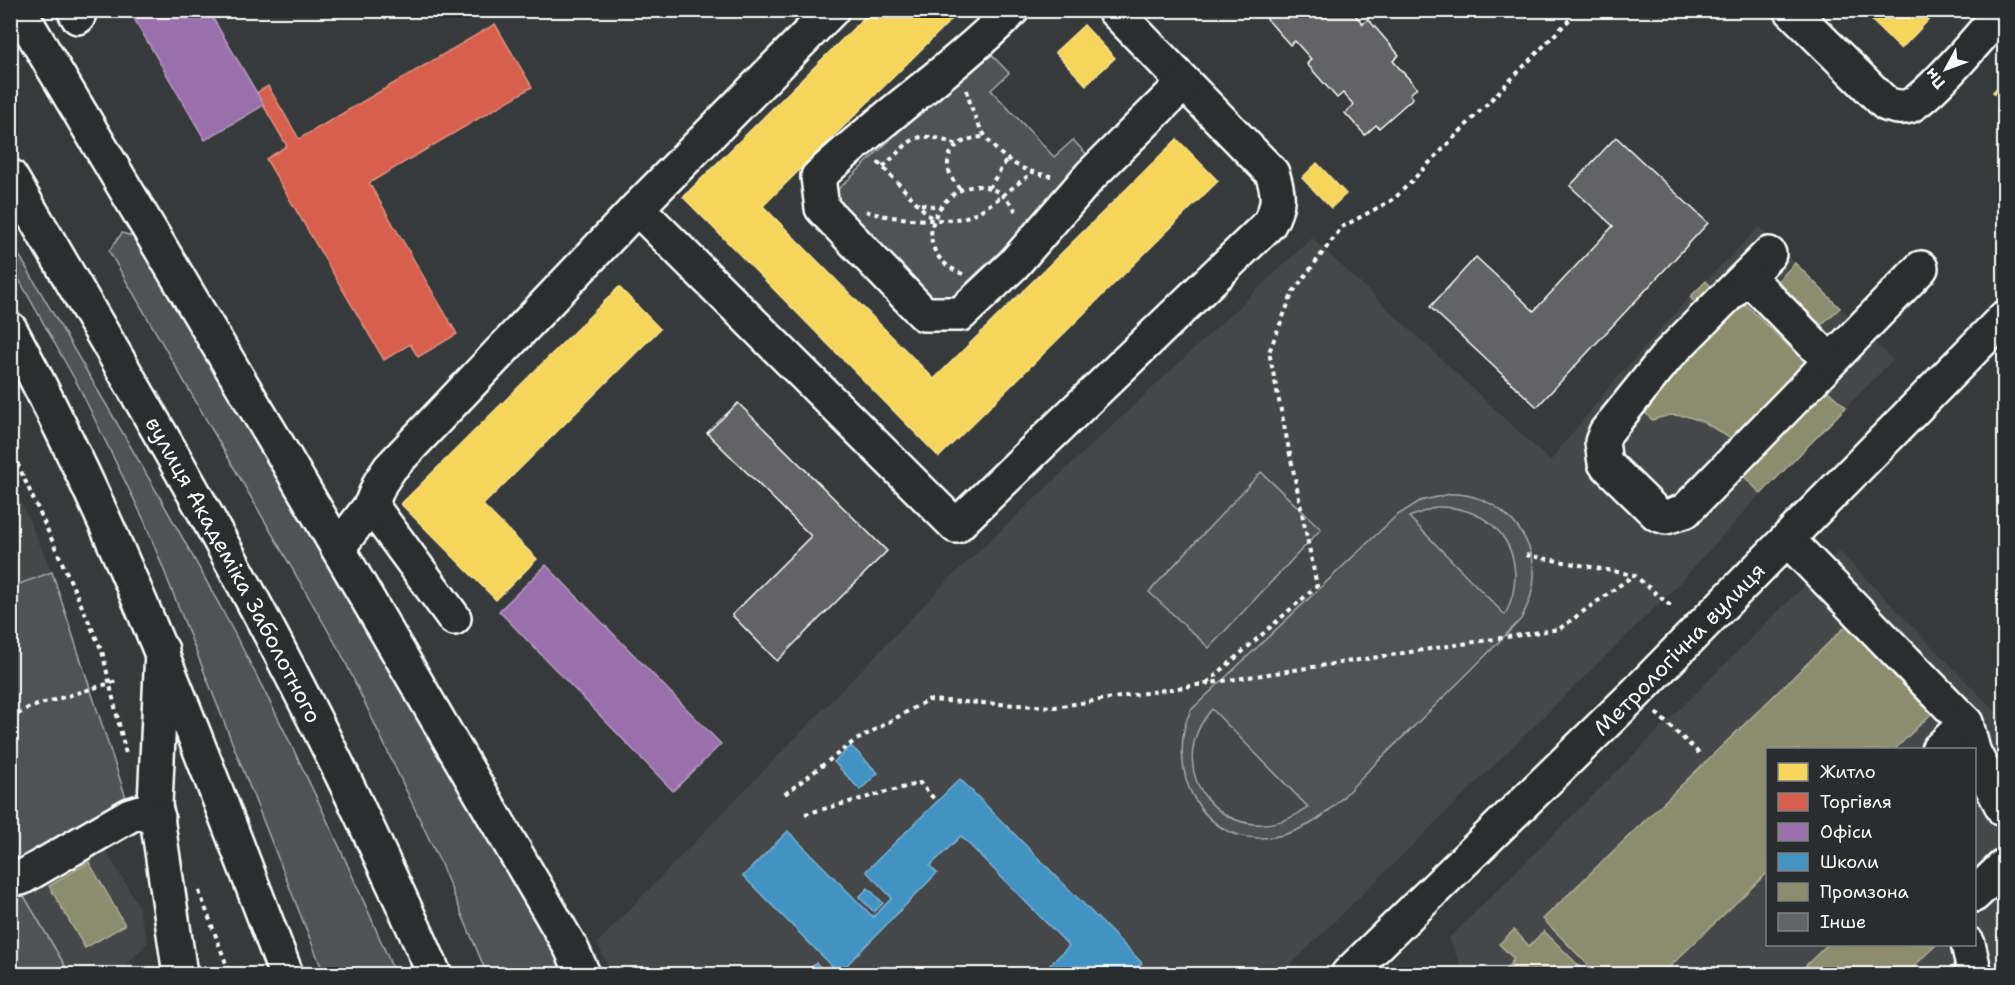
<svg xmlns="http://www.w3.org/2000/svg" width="2015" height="985" font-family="'Shantell Sans',sans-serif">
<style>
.built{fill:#444748;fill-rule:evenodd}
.green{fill:#505354;stroke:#a8a9aa;stroke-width:1.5;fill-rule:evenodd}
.homes{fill:#f6d55c;stroke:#f9e28d;stroke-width:1.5}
.shops{fill:#d6604d;stroke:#e29082;stroke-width:1.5}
.offices{fill:#9970ab;stroke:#b89bc4;stroke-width:1.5}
.schools{fill:#4393c3;stroke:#7bb3d5;stroke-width:1.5}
.industry{fill:#8c8c6e;stroke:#aeae9a;stroke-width:1.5}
.building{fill:#636465;stroke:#fff;stroke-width:1.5}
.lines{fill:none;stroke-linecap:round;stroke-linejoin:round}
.minor-casing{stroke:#fff;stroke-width:38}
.highway-casing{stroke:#fff;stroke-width:38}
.path{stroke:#fff;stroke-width:4;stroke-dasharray:4.5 4.5;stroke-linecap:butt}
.minor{stroke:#2a2d2e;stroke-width:33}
.highway{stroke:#2a2d2e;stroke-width:33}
.labels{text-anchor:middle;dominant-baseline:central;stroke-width:6;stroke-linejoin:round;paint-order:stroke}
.street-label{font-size:22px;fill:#fff;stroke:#2a2d2e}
</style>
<rect width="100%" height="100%" fill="#373a3b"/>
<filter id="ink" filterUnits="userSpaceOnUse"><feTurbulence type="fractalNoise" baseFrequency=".0167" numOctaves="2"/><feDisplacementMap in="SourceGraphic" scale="12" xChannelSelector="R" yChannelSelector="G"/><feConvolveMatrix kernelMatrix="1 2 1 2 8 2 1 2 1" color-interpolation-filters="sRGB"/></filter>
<g filter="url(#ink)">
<!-- built -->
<path class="built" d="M 1759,227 L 1893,360 L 1761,494 L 1671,592 L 1281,974 L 612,974 L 597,943 L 949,579 L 1312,238 L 1550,461 L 1619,375 L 1690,297 Z
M 10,478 L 52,572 L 11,587 L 10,587 Z
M 1839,551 L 2004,720 L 2004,974 L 1464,974 L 1449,938 ZM 1768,750 L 1974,750 L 1974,944 L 1768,944 Z
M 89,823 L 136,901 L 148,942 L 118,974 L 70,974 L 11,874 Z"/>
<!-- green -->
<path class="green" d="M 986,49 L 1009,73 L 991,90 L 1054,157 L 1073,140 L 1094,162 L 938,310 L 830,197 Z
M 122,233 L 144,240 L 571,974 L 487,974 L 440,862 L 342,655 L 109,251 Z
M 11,241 C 84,368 160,493 229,623 C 290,737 345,855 395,974 L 324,974 L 144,520 L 79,387 L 11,265 Z
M 1261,472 L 1321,529 L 1209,648 L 1149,592 Z
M 1450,494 C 1492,492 1532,528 1534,571 C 1535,589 1529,603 1521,619 C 1472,671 1420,720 1369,770 C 1351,787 1331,814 1308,825 C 1266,847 1220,843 1194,798 C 1180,775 1178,734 1191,710 L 1396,516 L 1420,501 ZM 1436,507 C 1499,505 1533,559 1505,615 L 1409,517 ZM 1212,709 L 1308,807 C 1236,861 1154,776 1212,709 Z
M 52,572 L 127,801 L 11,867 L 11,587 Z
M 11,874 L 70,974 L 11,974 Z"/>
<!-- homes -->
<path class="homes" d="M 872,10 L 961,10 L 763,206 L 934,379 L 1177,139 L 1218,181 L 939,457 L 683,197 Z
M 1861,10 L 1938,10 L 1901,49 Z
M 1084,25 L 1115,58 L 1086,85 L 1055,52 Z
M 2004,80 L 2004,104 L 1993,92 Z
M 1317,163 L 1346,194 L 1331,208 L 1302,178 Z
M 619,287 L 660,329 L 483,505 L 537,559 L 496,600 L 401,504 Z"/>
<!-- shops -->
<path class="shops" d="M 495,24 L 532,87 L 369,183 L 457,334 L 418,357 L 410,344 L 384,360 L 266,159 L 287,146 L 256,93 L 268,86 L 299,139 Z"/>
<!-- offices -->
<path class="offices" d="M 129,10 L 208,10 L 264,105 L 205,140 Z
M 546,565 L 721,744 L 673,791 L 499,611 Z"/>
<!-- schools -->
<path class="schools" d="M 851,746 L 878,773 L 860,790 L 834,762 Z
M 960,779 L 1142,963 L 1131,974 L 1041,974 L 1069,946 L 961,836 L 930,866 L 937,873 L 839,973 L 743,876 L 788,831 L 873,917 L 892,898 L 866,871 Z
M 868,888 L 883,903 L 874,912 L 859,897 Z
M 816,963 L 828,974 L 804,974 Z"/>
<!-- industry -->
<path class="industry" d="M 1795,263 L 1840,308 L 1821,325 L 1778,281 Z
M 1706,281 L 1713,289 L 1697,305 L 1690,297 Z
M 1742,301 L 1809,366 L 1736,442 L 1704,422 L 1686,416 L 1670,415 L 1652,420 L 1638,405 Z
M 1821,385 L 1846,407 L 1761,494 L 1737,469 Z
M 1848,624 L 1933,712 L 1894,750 L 1768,750 L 1768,872 L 1662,974 L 1597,974 L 1543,919 Z
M 89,862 L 125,925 L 85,948 L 49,886 Z
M 1514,930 L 1529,946 L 1544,931 L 1587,974 L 1502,974 L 1514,959 L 1499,944 Z
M 1828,944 L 1936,944 L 1936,945 L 1906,974 L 1797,974 Z"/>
<!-- building -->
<path class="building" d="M 1259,10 L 1360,10 L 1356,16 L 1363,24 L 1368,19 L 1399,55 L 1393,61 L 1417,88 L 1410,94 L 1413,98 L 1379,128 L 1376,125 L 1365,135 L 1345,113 L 1354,105 L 1343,93 L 1337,98 L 1307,64 L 1311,59 L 1295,41 L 1290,45 Z
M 1616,137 L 1708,223 L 1537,407 L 1430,307 L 1476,257 L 1534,311 L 1613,226 L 1570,186 Z
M 738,403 L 887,551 L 777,661 L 732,615 L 811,536 L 707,433 Z"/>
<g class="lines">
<!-- minor casing -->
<g class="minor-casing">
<g id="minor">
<path d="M 19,10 L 283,454 L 571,948 L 583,974"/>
<path d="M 74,10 L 78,17"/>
<path d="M 832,10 L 637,208 L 956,526 L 1269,224 C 1280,205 1279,193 1272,173 L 1114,10"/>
<path d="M 1012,10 C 952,71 880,118 818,177 L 822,208 L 924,314 L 961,314 L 1013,265 L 1091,175 L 1184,83"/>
<path d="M 1791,10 L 1886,104 C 1894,106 1900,109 1909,106 C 1927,99 1988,29 2001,10"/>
<path d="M 1769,254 L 1669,354 L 1606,432 L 1602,442 L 1605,463 L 1657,514 L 1666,517 L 1685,511 L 1921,268"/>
<path d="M 1747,276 L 1830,361"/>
<path d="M 371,505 L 454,618"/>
<path d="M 1787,539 L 1966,723 L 1973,750"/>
<path d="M 338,548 L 371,505 L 380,483 L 390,468 L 637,208"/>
<path d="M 162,650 L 155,804 L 180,974"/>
<path d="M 1938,750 L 1966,723"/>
<path d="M 1974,753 L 2004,810"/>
<path d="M 21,878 L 130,815 L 140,812 L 158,817"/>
<path d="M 1974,895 L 2004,866"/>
<path d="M 1968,944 L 1975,974"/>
<path id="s1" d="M 1348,974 L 1636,693 L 2004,318"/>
</g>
</g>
<!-- highway casing -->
<g class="highway-casing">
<g id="highway">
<path id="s2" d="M 10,176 C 139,394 267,612 374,842 C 394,886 416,930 434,974"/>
<path d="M 10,329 C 122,536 203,755 286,974"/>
</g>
</g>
<!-- path -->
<path class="path" d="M 967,90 C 976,136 1004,170 1051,176
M 878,162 L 932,219
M 883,167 C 914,138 914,128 957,145
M 989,188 L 1006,161
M 960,189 C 936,163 950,139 983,137
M 921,204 L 939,207
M 866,211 C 886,219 949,224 969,216 C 991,207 1012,187 1031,174
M 963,274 C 883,243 974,135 1018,215
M 10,447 L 102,651 L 126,754
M 1526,555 L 1634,575 L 1672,607
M 1207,683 L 1317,586 L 1269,352 L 1293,292 L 1342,227 L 1394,199 L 1572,17
M 1656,713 L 1701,755
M 10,719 L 28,708 L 117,681
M 785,794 L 853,742 L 928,700 L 1055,707 L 1559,629 L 1634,575
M 805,814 L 920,783 L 936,801
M 199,891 L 230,974"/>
<!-- minor -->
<use href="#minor" class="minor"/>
<!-- highway -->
<use href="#highway" class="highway"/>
</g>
</g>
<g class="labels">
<!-- street labels -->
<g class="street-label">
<text stroke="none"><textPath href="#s2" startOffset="453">вулиця Академіка Заболотного</textPath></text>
<text stroke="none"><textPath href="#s1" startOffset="464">Метрологічна вулиця</textPath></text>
</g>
</g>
<!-- margin -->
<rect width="2015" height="985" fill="none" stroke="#2a2d2e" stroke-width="36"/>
<rect x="18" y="18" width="1979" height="949" fill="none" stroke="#fff" stroke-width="2" filter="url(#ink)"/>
<!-- legend -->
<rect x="1766" y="748" width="210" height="198" fill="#2a2d2e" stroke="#7f8182" stroke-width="1.5"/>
<rect x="1778" y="763" width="30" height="18" fill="#f6d55c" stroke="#7f8182" stroke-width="1.5"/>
<text x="1820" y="778" font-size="18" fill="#ffffff">Житло</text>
<rect x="1778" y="793" width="30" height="18" fill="#d6604d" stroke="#7f8182" stroke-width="1.5"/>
<text x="1820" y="808" font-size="18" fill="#ffffff">Торгівля</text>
<rect x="1778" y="823" width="30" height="18" fill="#9970ab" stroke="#7f8182" stroke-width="1.5"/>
<text x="1820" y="838" font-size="18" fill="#ffffff">Офіси</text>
<rect x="1778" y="853" width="30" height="18" fill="#4393c3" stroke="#7f8182" stroke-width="1.5"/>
<text x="1820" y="868" font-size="18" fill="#ffffff">Школи</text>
<rect x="1778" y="883" width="30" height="18" fill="#8c8c6e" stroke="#7f8182" stroke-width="1.5"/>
<text x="1820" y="898" font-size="18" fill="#ffffff">Промзона</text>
<rect x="1778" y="913" width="30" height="18" fill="#636465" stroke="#7f8182" stroke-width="1.5"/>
<text x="1820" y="928" font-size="18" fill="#ffffff">Інше</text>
<!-- north arrow -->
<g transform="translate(1946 69) rotate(229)" stroke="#2a2d2e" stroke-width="4.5" paint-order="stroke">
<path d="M0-4.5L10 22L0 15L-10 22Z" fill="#ffffff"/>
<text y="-9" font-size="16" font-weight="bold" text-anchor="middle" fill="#ffffff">Пн</text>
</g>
</svg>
